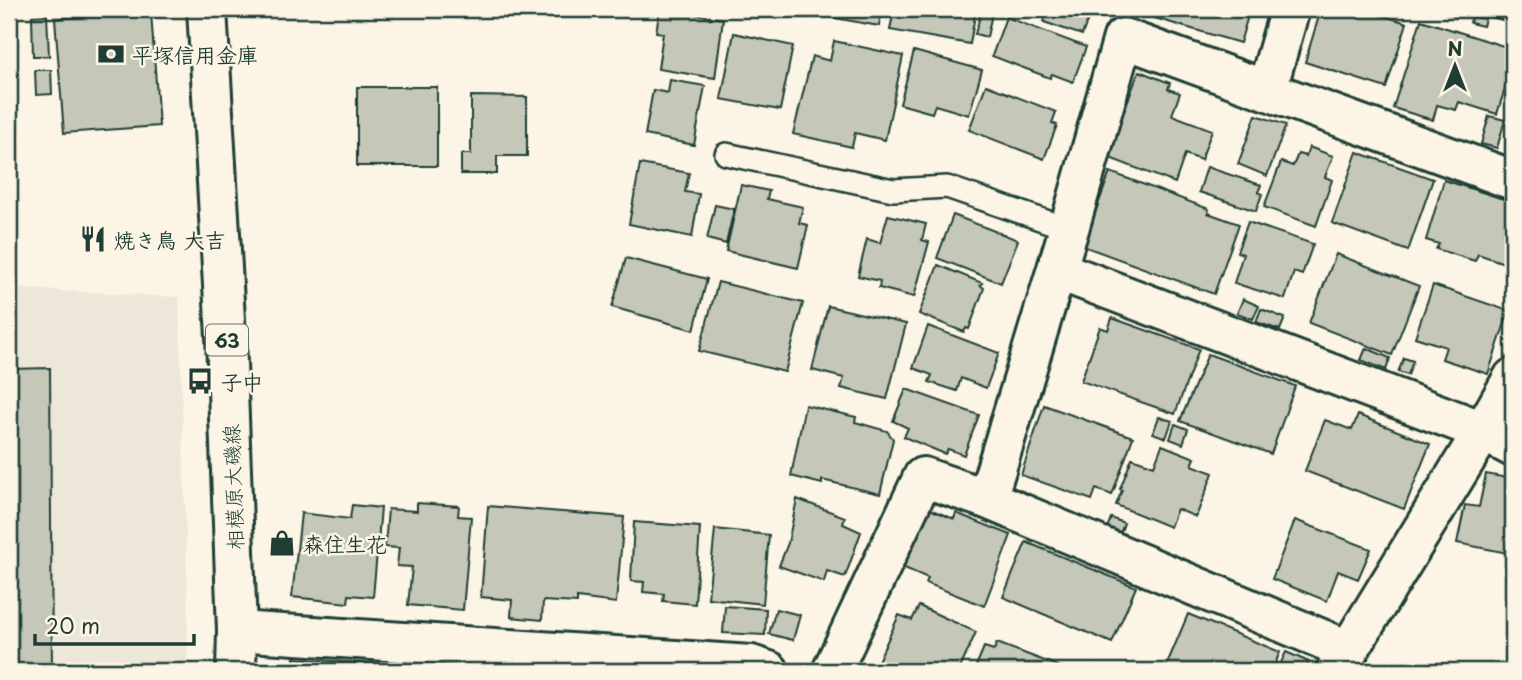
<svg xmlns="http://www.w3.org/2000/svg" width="1522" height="680" font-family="'Playpen Sans','Klee One',sans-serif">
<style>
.built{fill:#ece7d8}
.building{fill:#c5c7b9;stroke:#1f3d34;stroke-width:2}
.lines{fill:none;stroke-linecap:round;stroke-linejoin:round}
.service-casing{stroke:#1f3d34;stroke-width:26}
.minor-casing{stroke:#1f3d34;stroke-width:44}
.primary-casing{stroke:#1f3d34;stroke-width:44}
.service{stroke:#fcf5e5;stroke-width:21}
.minor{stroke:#fcf5e5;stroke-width:38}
.primary{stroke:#fcf5e5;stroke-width:38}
.labels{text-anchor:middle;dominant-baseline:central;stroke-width:5;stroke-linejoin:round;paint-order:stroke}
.shield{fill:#fcf5e5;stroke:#617469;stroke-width:2}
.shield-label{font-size:19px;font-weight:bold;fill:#1f3d34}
.poi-label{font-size:21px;font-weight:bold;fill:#1f3d34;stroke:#fcf5e5;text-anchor:start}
.street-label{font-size:21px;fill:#1f3d34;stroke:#fcf5e5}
</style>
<rect width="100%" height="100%" fill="#fcf5e5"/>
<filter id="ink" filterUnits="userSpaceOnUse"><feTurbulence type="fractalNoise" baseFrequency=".0143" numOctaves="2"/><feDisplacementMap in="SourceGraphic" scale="14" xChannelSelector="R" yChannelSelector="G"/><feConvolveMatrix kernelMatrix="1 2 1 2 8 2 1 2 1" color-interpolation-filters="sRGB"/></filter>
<g filter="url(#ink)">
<!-- built -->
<path class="built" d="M 9,288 L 179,297 L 188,612 L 187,671 L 9,671 Z"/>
<!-- building -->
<path class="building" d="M 660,9 L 683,9 L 683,12 L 723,19 L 715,78 L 658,69 L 663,33 L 656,32 Z
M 758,9 L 806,9 L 804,18 Z
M 825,9 L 882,9 L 879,26 L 824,16 Z
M 894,9 L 976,9 L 970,44 L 890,30 Z
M 982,9 L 993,9 L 987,37 L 975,34 Z
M 1048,9 L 1092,9 L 1082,35 L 1044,22 Z
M 1142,9 L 1250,9 L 1240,43 L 1141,14 Z
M 1312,9 L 1362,9 L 1407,23 L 1386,88 L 1305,62 L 1319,16 L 1311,13 Z
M 1432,9 L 1458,9 L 1456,16 Z
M 1462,9 L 1513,9 L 1513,23 Z
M 151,12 L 159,126 L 64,133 L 55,19 Z
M 47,15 L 49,56 L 33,56 L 32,16 Z
M 1006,17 L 1086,47 L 1073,82 L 1052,74 L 1050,78 L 992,56 Z
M 1471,17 L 1485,19 L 1483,26 L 1470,23 Z
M 1421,20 L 1513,49 L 1513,63 L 1497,114 L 1459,102 L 1456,110 L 1437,105 L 1433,120 L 1393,108 Z
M 734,33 L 793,46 L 780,110 L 721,99 Z
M 834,41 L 903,56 L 885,140 L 855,133 L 852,147 L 793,134 L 812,56 L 830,61 Z
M 914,51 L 982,70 L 969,115 L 935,105 L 932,113 L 900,104 Z
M 35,70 L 51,70 L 52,94 L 36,95 Z
M 1139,71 L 1170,83 L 1168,89 L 1180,93 L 1172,115 L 1212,130 L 1201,160 L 1185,154 L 1175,183 L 1107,157 Z
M 670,80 L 705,86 L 694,145 L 645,135 L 653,90 L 668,93 Z
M 986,85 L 1056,112 L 1052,123 L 1057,125 L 1044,159 L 969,130 Z
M 357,87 L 437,87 L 437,166 L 357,166 Z
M 471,96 L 527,97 L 527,156 L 497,156 L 497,174 L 461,174 L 461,154 L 471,154 Z
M 1256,115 L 1286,125 L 1267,176 L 1238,164 Z
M 1489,116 L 1505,120 L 1497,148 L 1481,144 Z
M 1309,147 L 1333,156 L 1325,177 L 1332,180 L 1316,226 L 1264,207 L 1281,162 L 1293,166 L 1298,154 L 1306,156 Z
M 1357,152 L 1433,179 L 1408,251 L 1332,223 Z
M 640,164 L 689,173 L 685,192 L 699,194 L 692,237 L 629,224 Z
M 1207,167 L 1261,185 L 1258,192 L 1262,194 L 1256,211 L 1199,192 Z
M 1110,172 L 1209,209 L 1208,213 L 1239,224 L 1214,294 L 1083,246 Z
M 1444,180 L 1513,202 L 1513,266 L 1478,254 L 1475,261 L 1436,249 L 1439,244 L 1426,240 Z
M 741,185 L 769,191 L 767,199 L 803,207 L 799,223 L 808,225 L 798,268 L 726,251 Z
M 715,205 L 734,209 L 726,244 L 707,239 Z
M 888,215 L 926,224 L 922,240 L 929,242 L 914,297 L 879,288 L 880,281 L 858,276 L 867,239 L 880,243 Z
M 953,215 L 1018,240 L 1001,283 L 937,258 Z
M 1248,222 L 1313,244 L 1302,275 L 1294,272 L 1285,299 L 1234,283 L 1243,254 L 1237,252 Z
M 1336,254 L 1419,286 L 1392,355 L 1309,323 Z
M 626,258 L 707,279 L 694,330 L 612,307 Z
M 938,265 L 982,283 L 980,285 L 984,288 L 969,329 L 966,328 L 964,332 L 919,314 Z
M 718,282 L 803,303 L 785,372 L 699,351 Z
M 1433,285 L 1509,311 L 1488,374 L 1442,359 L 1446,347 L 1415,337 Z
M 1243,299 L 1259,306 L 1253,319 L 1237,313 Z
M 828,306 L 906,324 L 887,399 L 841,388 L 844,378 L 812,370 Z
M 1261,309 L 1285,318 L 1280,330 L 1256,322 Z
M 1112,318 L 1199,349 L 1175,414 L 1081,381 L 1100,327 L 1108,330 Z
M 928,326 L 999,353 L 986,388 L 961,378 L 957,391 L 929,382 L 932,375 L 913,368 Z
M 1366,348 L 1390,358 L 1386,370 L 1361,360 Z
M 1208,354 L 1295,386 L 1271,454 L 1180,421 Z
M 1404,358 L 1413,361 L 1408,375 L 1398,372 Z
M 50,368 L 52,671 L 9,671 L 9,369 Z
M 906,389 L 979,415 L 964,455 L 948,449 L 945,454 L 904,437 L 908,428 L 893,421 Z
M 805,405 L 856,417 L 855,422 L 887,431 L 893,439 L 880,494 L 822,480 L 822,484 L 791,476 Z
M 1044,405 L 1133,437 L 1112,495 L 1096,489 L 1092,500 L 1021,475 Z
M 1358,415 L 1430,444 L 1404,509 L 1305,471 L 1325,420 L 1352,430 Z
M 1159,417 L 1172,421 L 1166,438 L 1153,433 Z
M 1175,424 L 1188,429 L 1183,444 L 1170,439 Z
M 1162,445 L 1195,458 L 1192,465 L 1213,473 L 1196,517 L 1177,509 L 1170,527 L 1116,505 L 1122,490 L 1120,489 L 1132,458 L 1154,466 Z
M 1486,474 L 1513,479 L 1513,554 L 1457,543 L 1465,505 L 1479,507 Z
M 797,499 L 845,517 L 843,524 L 861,532 L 845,577 L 827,571 L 824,582 L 779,566 L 788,543 Z
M 417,503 L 459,506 L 458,516 L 471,517 L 463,610 L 408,605 L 412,567 L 397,566 L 399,548 L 385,547 L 388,509 L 417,511 Z
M 352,505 L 381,508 L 373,597 L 349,595 L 348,603 L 292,597 L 301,513 L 350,519 Z
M 488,506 L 624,517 L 616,603 L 577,598 L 577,603 L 543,601 L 542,620 L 511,617 L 512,600 L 481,597 Z
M 927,508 L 954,519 L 956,513 L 1011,535 L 984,606 L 926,583 L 928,578 L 902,567 Z
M 1111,518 L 1124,523 L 1120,534 L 1107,528 Z
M 1295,520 L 1371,549 L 1358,579 L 1338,571 L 1327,601 L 1272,579 Z
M 634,522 L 700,527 L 695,604 L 663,601 L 664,594 L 643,592 L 644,582 L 631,581 Z
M 715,529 L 769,535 L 763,604 L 708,598 Z
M 1026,542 L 1136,587 L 1112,643 L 1003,597 Z
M 725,606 L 766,609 L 765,635 L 723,633 Z
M 919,606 L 976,632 L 959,671 L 874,670 L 899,615 L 912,620 Z
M 776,609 L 800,615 L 793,640 L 769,634 Z
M 1188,614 L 1280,652 L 1272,671 L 1164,671 Z
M 997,643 L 1071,671 L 974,671 L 984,647 L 994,650 Z
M 373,652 L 394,654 L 394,664 L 427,666 L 426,671 L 293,671 L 294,658 L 372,664 Z
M 1286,652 L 1309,662 L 1305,671 L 1277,671 Z"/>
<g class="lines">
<!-- service casing -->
<g class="service-casing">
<path id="service" d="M 726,154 L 893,190 L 947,187 L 1069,229"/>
</g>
<!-- minor casing -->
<g class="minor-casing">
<path id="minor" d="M 1267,89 L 1290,9
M 1057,270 L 1483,431 L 1513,447
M 987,499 L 1069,229 L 1123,38 L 1513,180
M 237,631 L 751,665 L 769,671
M 832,671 L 923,477 L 987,499 L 1348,650
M 1336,671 L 1483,431 L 1513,378"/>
</g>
<!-- primary casing -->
<g class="primary-casing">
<path id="primary" d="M 207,9 L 226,337 L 237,631 L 236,671"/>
</g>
<!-- service -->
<use href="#service" class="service"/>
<!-- minor -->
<use href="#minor" class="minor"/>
<!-- primary -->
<use href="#primary" class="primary"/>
</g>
</g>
<!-- icons -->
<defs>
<g id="bank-bare" transform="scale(2.1)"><path d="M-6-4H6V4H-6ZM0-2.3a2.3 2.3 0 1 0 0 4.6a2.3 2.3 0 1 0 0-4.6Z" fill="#1f3d34" stroke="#fcf5e5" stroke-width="2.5" paint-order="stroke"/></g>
<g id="restaurant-bare" transform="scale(2.1)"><path d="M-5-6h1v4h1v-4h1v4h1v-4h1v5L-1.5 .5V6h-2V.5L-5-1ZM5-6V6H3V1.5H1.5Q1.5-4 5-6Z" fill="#1f3d34" stroke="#fcf5e5" stroke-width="2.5" paint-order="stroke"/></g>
<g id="bus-bare" transform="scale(2.1)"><path d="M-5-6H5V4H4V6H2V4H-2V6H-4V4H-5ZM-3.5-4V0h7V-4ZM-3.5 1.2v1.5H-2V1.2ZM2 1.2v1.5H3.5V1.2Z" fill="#1f3d34" stroke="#fcf5e5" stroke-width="2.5" paint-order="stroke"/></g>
<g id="shop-bare" transform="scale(2.1)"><path d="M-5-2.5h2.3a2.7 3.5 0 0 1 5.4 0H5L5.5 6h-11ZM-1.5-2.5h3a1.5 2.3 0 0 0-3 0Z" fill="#1f3d34" stroke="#fcf5e5" stroke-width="2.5" paint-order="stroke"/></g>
</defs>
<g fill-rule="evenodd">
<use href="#bank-bare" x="111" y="54"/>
<use href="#restaurant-bare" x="93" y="239"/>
<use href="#bus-bare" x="200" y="381"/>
<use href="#shop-bare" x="282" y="543"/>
</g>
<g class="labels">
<!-- shield labels -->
<rect class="shield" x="206" y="324.5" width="42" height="31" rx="5"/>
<g class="shield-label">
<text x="227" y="340">63</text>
</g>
<!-- poi labels -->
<g class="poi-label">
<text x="132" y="54">平塚信用金庫</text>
<text x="114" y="239">焼き鳥 大吉</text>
<text x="221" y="381">子中</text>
<text x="303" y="543">森住生花</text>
</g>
<!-- street labels -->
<g class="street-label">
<text transform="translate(232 487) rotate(-92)">相模原大磯線</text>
</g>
</g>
<!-- margin -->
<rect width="1522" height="680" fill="none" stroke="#fcf5e5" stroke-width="35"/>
<rect x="18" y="18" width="1487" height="645" fill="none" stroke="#1f3d34" stroke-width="2.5" filter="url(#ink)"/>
<!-- north arrow -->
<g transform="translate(1455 66)" stroke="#fcf5e5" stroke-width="5" paint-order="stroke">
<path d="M0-5L12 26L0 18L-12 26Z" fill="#1f3d34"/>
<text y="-10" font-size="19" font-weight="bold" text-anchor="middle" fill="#1f3d34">N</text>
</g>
<!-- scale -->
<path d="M35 634v10h159v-10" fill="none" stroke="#1f3d34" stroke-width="3.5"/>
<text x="46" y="634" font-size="21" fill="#1f3d34" stroke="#fcf5e5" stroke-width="5" paint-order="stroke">20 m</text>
</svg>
